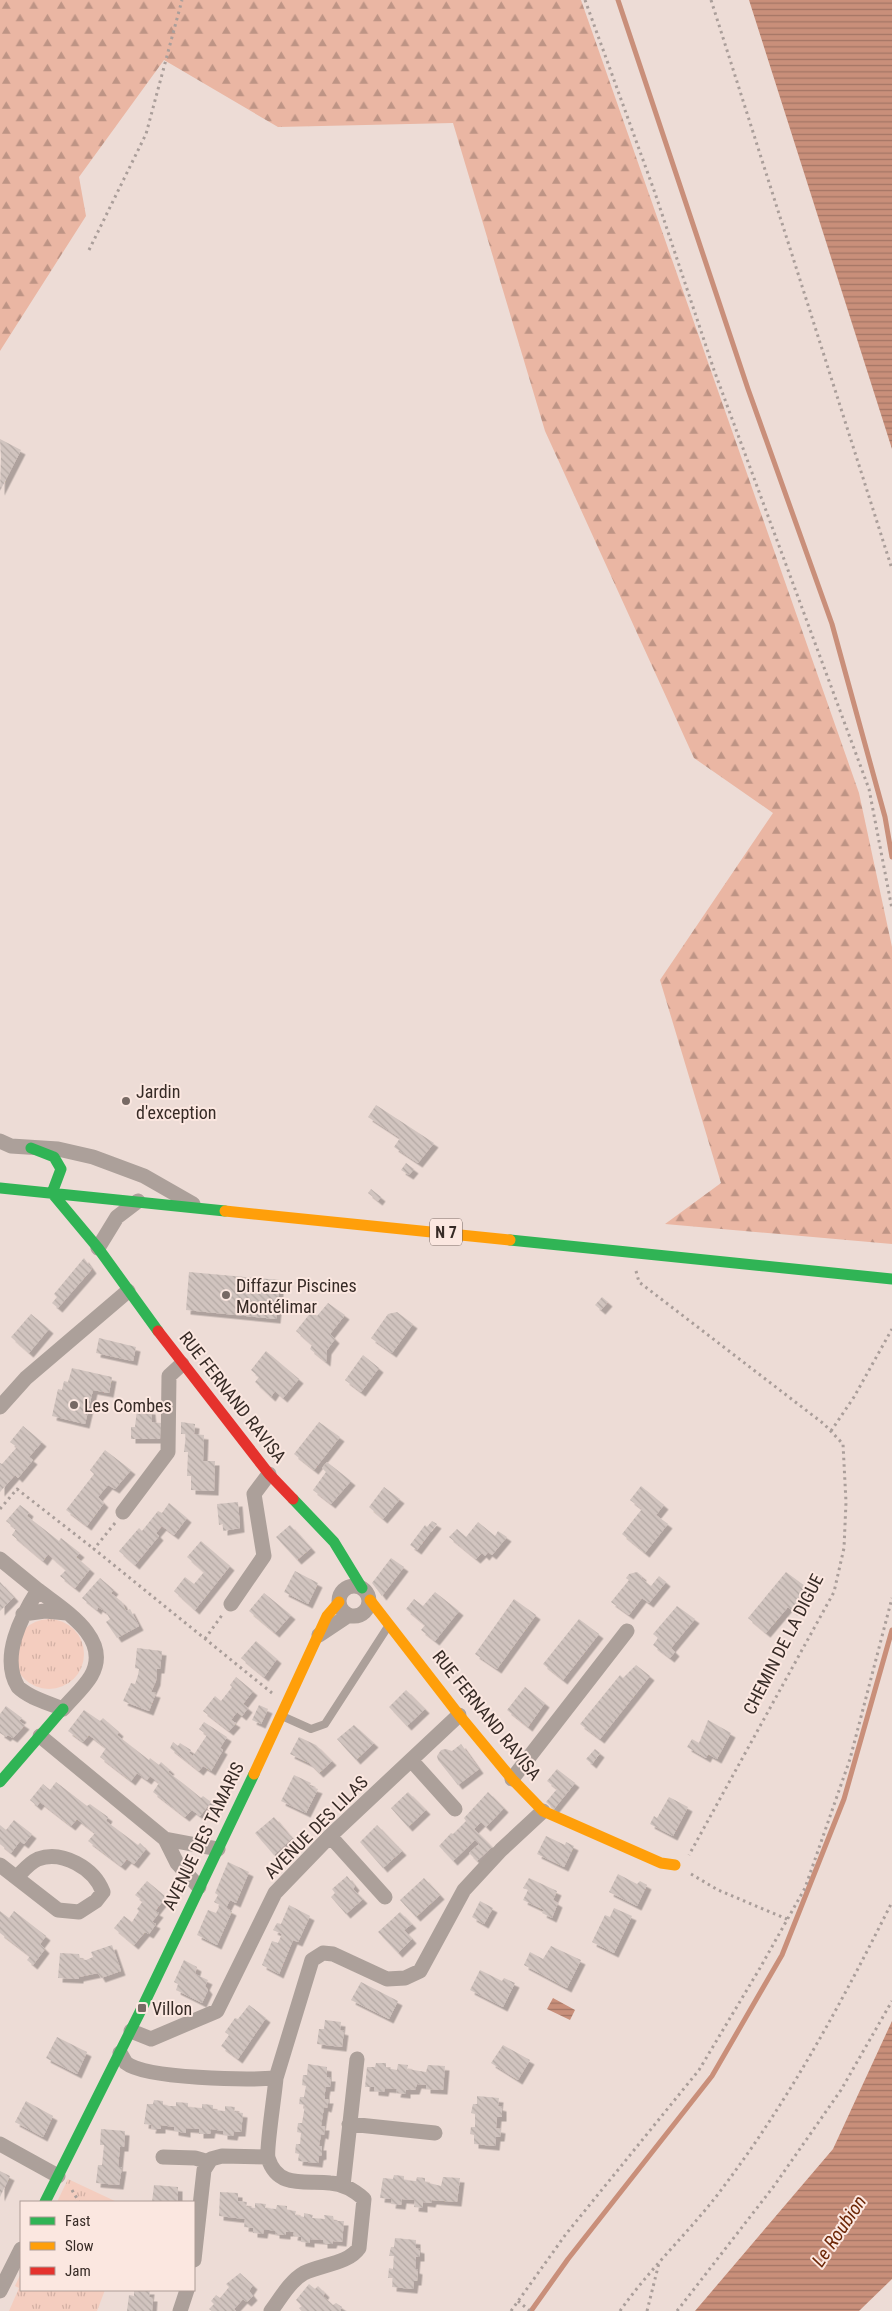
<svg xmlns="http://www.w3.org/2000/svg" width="892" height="2311" font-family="'Roboto Condensed',sans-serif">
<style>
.grass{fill:url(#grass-tufts)}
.forest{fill:url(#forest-firs)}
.water{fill:url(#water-rules)}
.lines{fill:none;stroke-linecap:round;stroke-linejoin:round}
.stream{stroke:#c98f7a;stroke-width:5}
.building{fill:url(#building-back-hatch);filter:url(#shadow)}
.path{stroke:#aa9e9a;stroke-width:3;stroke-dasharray:2.5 4;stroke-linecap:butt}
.lane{stroke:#aca09a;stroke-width:8}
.street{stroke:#aca09a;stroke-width:15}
.fast{stroke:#30b455;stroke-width:11}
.slow{stroke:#ff9f0a;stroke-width:11}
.jam{stroke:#e5322d;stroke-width:11}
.poi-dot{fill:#776964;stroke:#fbe7e0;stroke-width:2}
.labels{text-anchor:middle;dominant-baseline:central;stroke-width:4;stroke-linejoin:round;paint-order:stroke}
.shield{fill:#fbe7e0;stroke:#72635e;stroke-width:1}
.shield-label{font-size:16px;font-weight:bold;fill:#372b26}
.poi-label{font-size:18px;fill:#372b26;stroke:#fbe7e0;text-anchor:start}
.street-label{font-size:18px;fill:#372b26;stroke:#fbe7e0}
.water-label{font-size:19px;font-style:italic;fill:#6c2606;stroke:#fbe7e0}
</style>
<defs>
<pattern id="grass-tufts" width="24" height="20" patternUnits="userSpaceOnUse" patternTransform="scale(1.25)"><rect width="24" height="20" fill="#f4cdbf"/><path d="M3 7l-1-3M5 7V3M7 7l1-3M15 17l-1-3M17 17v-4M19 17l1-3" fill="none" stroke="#d2b0a4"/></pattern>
<pattern id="forest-firs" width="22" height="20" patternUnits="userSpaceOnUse" patternTransform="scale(1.25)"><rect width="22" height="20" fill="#eab6a3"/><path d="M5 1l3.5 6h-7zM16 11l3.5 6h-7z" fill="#be9485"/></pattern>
<pattern id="water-rules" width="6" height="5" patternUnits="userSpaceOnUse" patternTransform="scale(1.25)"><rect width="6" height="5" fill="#c98f7a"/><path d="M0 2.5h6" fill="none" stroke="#a47564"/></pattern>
<pattern id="building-back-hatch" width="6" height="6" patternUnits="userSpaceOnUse" patternTransform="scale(1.25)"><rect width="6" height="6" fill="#d1c4bf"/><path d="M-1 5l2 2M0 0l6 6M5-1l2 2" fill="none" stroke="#b4a9a4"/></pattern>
<filter id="shadow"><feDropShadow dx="4.5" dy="4.5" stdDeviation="0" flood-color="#0004"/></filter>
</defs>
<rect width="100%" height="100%" fill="#eddcd6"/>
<!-- grass -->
<path class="grass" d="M14 1654a35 35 0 1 1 70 0a35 35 0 1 1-70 0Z
M 68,2179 L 117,2202 L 57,2202 Z
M 21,2273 L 21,2290 L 105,2290 L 97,2311 L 9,2311 L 19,2288 L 15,2286 Z"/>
<!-- forest -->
<path class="forest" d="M 0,0 L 581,0 L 859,793 L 892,947 L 892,1244 L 665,1224 L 721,1183 L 660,980 L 773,813 L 694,758 L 545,431 L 453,123 L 278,127 L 164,60 L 79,177 L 86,216 L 0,351 Z"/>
<!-- water -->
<path class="water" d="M 749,0 L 892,0 L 892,449 Z
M 553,1998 L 575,2010 L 570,2020 L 547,2009 Z
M 892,2021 L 892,2279 L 859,2311 L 695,2311 L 833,2149 Z"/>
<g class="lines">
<!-- stream -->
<path class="stream" d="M 618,0 L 748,389 L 832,624 L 885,817 L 892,857
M 531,2311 L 568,2259 L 712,2076 L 782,1955 L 844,1799 L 892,1630"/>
</g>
<!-- building -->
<path class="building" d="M 0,439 L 21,450 L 0,491 L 1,457 Z
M 376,1105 L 434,1143 L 418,1163 L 394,1147 L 400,1138 L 368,1117 Z
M 406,1163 L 414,1169 L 409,1175 L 401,1170 Z
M 371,1189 L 381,1197 L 378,1201 L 368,1193 Z
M 84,1258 L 92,1269 L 58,1308 L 52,1303 L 57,1297 L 54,1294 Z
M 189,1272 L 280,1280 L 276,1319 L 186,1310 Z
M 602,1297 L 608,1302 L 601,1310 L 595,1305 Z
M 328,1303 L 345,1315 L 330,1334 L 335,1339 L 327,1350 L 326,1362 L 310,1349 L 312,1345 L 296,1331 L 312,1311 L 317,1316 Z
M 397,1312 L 413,1324 L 392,1353 L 371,1338 L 388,1314 Z
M 31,1314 L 49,1329 L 29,1353 L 11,1337 Z
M 99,1338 L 136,1347 L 133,1361 L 96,1353 Z
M 266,1351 L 299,1379 L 283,1398 L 275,1391 L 271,1397 L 255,1382 L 259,1377 L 251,1370 Z
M 363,1355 L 379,1368 L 361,1392 L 345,1380 Z
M 72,1368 L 112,1377 L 109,1393 L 93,1390 L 85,1424 L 52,1416 L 58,1389 L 62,1390 L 64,1381 L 68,1382 Z
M 137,1409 L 151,1410 L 152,1422 L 161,1423 L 160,1439 L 131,1439 L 131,1427 L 135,1427 Z
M 181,1422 L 195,1424 L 194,1434 L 204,1435 L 203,1461 L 215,1461 L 214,1491 L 191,1490 L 191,1476 L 187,1476 L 188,1452 L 184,1452 L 186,1434 L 181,1434 Z
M 319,1422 L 340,1437 L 314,1470 L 294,1454 Z
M 23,1426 L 42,1442 L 29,1457 L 33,1460 L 18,1478 L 15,1475 L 0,1492 L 0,1463 L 2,1464 L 17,1447 L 10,1442 Z
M 105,1450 L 131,1470 L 115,1489 L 108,1485 L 98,1497 L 104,1503 L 87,1526 L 66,1510 L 94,1474 L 90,1470 Z
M 327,1462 L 351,1481 L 331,1504 L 313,1490 L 326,1472 L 322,1468 Z
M 641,1486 L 664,1505 L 656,1515 L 668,1524 L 645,1553 L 622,1534 L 642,1509 L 630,1500 Z
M 384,1487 L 400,1499 L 383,1519 L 369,1507 Z
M 238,1502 L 240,1528 L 223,1531 L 223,1524 L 219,1525 L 217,1504 Z
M 169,1503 L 187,1518 L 174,1535 L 162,1526 L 156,1533 L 159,1536 L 135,1565 L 119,1551 L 139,1528 L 142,1531 L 158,1511 L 162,1513 Z
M 20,1505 L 29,1512 L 27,1516 L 59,1541 L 61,1538 L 80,1553 L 76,1557 L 90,1569 L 75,1588 L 60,1576 L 66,1570 L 48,1554 L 43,1561 L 12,1535 L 16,1529 L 6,1521 Z
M 432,1521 L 437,1524 L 417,1550 L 410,1545 L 425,1525 L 427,1527 Z
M 478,1522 L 495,1536 L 498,1531 L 507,1537 L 492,1555 L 488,1552 L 485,1556 L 482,1553 L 476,1559 L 449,1537 L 457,1529 L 466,1537 Z
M 290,1525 L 311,1548 L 297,1560 L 276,1537 Z
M 201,1541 L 230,1566 L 195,1610 L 174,1591 L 185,1577 L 194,1584 L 204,1572 L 187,1557 Z
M 391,1558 L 404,1567 L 382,1596 L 372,1583 Z
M 295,1571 L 318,1583 L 308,1604 L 284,1592 Z
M 637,1572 L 642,1576 L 641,1578 L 651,1586 L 659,1576 L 666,1582 L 649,1603 L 642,1598 L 629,1615 L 611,1602 L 629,1580 L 626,1578 L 629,1574 Z
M 786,1572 L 809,1589 L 793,1611 L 788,1607 L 766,1633 L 748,1618 Z
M 100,1578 L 114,1590 L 111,1593 L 122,1602 L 126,1611 L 130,1609 L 139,1626 L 117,1638 L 106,1622 L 110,1619 L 106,1612 L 98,1607 L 97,1610 L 82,1598 Z
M 0,1582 L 14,1597 L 0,1611 Z
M 435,1592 L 459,1611 L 435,1641 L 421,1630 L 425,1625 L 406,1609 L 414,1599 L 423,1606 Z
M 264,1593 L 291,1615 L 275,1633 L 249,1611 Z
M 514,1599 L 536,1615 L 497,1669 L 475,1654 Z
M 677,1606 L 695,1619 L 671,1648 L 675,1652 L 670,1658 L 653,1645 L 658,1638 L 653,1634 Z
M 579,1619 L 599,1634 L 563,1680 L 543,1664 Z
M 256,1641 L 277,1659 L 264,1677 L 241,1658 Z
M 137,1648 L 162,1651 L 160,1669 L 157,1669 L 156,1681 L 151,1692 L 156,1693 L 149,1711 L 123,1701 L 131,1683 L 135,1684 L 138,1675 L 139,1669 L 135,1668 Z
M 636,1665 L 650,1676 L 600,1739 L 580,1724 L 620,1675 L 623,1678 Z
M 236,1677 L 253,1691 L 243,1704 L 248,1708 L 242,1716 L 237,1712 L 231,1720 L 236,1723 L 229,1731 L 203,1711 L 215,1696 L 221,1701 L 232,1687 L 230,1685 Z
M 525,1687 L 545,1703 L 528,1727 L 507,1710 Z
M 406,1690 L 425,1709 L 407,1726 L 389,1707 Z
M 259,1705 L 268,1709 L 261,1724 L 252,1720 Z
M 6,1706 L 22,1718 L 19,1721 L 25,1725 L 13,1738 L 8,1735 L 6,1737 L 0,1733 L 0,1714 Z
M 84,1710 L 100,1721 L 103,1718 L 119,1732 L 117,1735 L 149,1760 L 150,1758 L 159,1765 L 161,1762 L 170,1770 L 168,1772 L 184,1784 L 201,1798 L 203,1796 L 211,1802 L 200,1816 L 192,1810 L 185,1817 L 153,1792 L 159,1783 L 150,1776 L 147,1780 L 137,1773 L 131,1781 L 100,1757 L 106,1748 L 89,1735 L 83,1742 L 68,1731 Z
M 708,1720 L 731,1733 L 717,1759 L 708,1754 L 706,1758 L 687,1747 L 692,1739 L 699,1743 Z
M 204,1722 L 227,1737 L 220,1748 L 223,1750 L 211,1771 L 203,1766 L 199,1771 L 170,1748 L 173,1742 L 178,1746 L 180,1743 L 191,1750 L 189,1753 L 193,1756 L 207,1735 L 199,1729 Z
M 354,1725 L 374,1743 L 356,1760 L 337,1739 Z
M 299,1737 L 316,1745 L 332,1761 L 319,1773 L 309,1763 L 290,1754 Z
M 461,1744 L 479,1769 L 458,1785 L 438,1760 L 437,1756 L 441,1750 L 446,1749 L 452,1751 Z
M 595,1749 L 600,1753 L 592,1764 L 586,1759 Z
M 557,1769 L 575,1783 L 554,1809 L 546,1802 L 557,1789 L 547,1781 Z
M 294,1775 L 311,1783 L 309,1786 L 318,1789 L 306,1813 L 281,1801 Z
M 56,1782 L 87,1806 L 90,1804 L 108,1817 L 106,1821 L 138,1845 L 140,1843 L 146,1849 L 134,1864 L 127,1859 L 121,1866 L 88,1841 L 95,1833 L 77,1819 L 71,1826 L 40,1802 L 37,1806 L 30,1800 L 43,1784 L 50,1790 Z
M 408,1792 L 426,1810 L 408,1827 L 391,1808 Z
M 488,1792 L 504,1808 L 486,1827 L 481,1822 L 474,1829 L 492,1847 L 477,1861 L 469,1853 L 479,1844 L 475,1840 L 453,1861 L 439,1846 L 451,1833 L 453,1834 L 466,1821 L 464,1818 Z
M 669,1797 L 688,1807 L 673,1836 L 650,1824 L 654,1816 L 657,1818 Z
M 274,1817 L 292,1838 L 274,1855 L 255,1833 Z
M 14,1820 L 32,1834 L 24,1844 L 20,1841 L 11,1853 L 0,1844 L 0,1825 L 6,1830 Z
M 377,1825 L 402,1851 L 383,1868 L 360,1842 Z
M 546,1836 L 565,1845 L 566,1842 L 574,1846 L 564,1867 L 537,1854 Z
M 228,1862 L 249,1872 L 236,1903 L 230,1900 L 226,1908 L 232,1911 L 217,1945 L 197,1935 L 208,1910 L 216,1913 L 220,1905 L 214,1902 L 218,1895 L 215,1893 Z
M 618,1874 L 637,1884 L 640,1881 L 647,1885 L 637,1906 L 609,1892 Z
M 347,1876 L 355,1886 L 353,1889 L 363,1899 L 346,1914 L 331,1897 L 335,1893 L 332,1889 Z
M 424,1878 L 440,1895 L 416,1917 L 400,1900 Z
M 529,1878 L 557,1891 L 553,1900 L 558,1903 L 552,1918 L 542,1913 L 544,1910 L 523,1900 L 528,1890 L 523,1888 Z
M 147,1881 L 166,1897 L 155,1911 L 159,1913 L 152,1922 L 156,1924 L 149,1934 L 145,1932 L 134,1945 L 114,1928 L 124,1916 L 132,1922 L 139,1911 L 137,1909 L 143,1901 L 135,1895 Z
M 480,1901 L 493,1908 L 484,1924 L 472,1917 Z
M 289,1905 L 310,1916 L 298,1942 L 293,1940 L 279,1974 L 262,1965 L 272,1941 L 278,1943 L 282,1934 L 273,1930 L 277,1923 L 281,1924 Z
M 614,1908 L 632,1916 L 614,1953 L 592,1942 L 605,1915 L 610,1917 Z
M 0,1911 L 9,1918 L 14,1911 L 46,1936 L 40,1944 L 45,1949 L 33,1965 L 27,1960 L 30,1956 L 0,1933 Z
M 400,1912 L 412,1924 L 404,1930 L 412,1939 L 398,1953 L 378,1932 Z
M 112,1945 L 121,1971 L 101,1978 L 98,1973 L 79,1977 L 79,1979 L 58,1978 L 60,1953 L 79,1954 L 80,1959 L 86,1960 L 93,1957 L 91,1952 Z
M 551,1946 L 581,1960 L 567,1988 L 524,1965 L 530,1952 L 543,1959 Z
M 184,1960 L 197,1967 L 195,1974 L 208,1980 L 205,1986 L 208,1990 L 202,2003 L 176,1990 L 178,1984 L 174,1982 Z
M 480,1970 L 502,1981 L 504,1978 L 515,1983 L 503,2007 L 470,1990 Z
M 361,1982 L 398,2001 L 389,2019 L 351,2000 Z
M 249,2005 L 266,2018 L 238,2059 L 221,2046 L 229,2035 L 225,2032 L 235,2018 L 238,2019 Z
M 325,2020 L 341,2022 L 340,2030 L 344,2031 L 342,2047 L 317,2044 L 319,2029 L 324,2029 Z
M 57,2037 L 87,2052 L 77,2074 L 46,2058 Z
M 503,2045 L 530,2060 L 518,2080 L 491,2063 Z
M 376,2063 L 386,2063 L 386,2068 L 397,2070 L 398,2064 L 408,2065 L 407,2069 L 426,2072 L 428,2065 L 445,2066 L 443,2090 L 426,2089 L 426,2085 L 417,2084 L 415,2090 L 406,2090 L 406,2094 L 396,2093 L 397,2089 L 385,2088 L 384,2092 L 374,2091 L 374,2087 L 365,2087 L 367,2067 L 375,2067 Z
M 308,2064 L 327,2067 L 327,2077 L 331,2077 L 330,2087 L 326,2087 L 325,2092 L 325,2099 L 329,2099 L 327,2108 L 324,2107 L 321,2126 L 325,2126 L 324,2135 L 321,2134 L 319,2146 L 322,2146 L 322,2155 L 319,2156 L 318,2163 L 298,2161 L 299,2154 L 295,2153 L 296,2144 L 300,2144 L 301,2133 L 297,2132 L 298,2123 L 302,2123 L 305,2105 L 299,2104 L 300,2097 L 304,2097 L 306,2086 L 302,2085 L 303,2075 L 307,2075 Z
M 477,2096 L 499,2098 L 498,2106 L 502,2107 L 502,2117 L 497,2117 L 496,2128 L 501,2129 L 500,2137 L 496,2137 L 495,2146 L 474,2144 L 474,2135 L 470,2134 L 471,2127 L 475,2127 L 475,2114 L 471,2113 L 473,2104 L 477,2104 Z
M 154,2100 L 163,2101 L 163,2105 L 170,2106 L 176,2106 L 176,2102 L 188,2103 L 188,2107 L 202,2108 L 202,2104 L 213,2105 L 213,2110 L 225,2111 L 225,2106 L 235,2107 L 234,2112 L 243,2113 L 241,2132 L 234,2132 L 233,2136 L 223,2135 L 223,2131 L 211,2129 L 210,2134 L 199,2134 L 199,2129 L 186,2128 L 186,2133 L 174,2131 L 174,2127 L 161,2125 L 161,2129 L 151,2129 L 152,2125 L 144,2124 L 147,2104 L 153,2104 Z
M 26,2101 L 53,2116 L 43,2137 L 15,2122 Z
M 101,2129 L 125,2131 L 124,2147 L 120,2147 L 118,2167 L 122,2167 L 119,2185 L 96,2183 L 98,2165 L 102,2165 L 104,2145 L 100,2145 Z
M 0,2171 L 10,2176 L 0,2197 Z
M 394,2175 L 404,2176 L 404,2180 L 416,2181 L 417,2177 L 425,2178 L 425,2182 L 441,2186 L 443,2177 L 460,2178 L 457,2202 L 432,2200 L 431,2203 L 423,2202 L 423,2208 L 414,2207 L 415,2200 L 402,2199 L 401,2205 L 391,2204 L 392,2199 L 380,2198 L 383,2178 L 393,2179 Z
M 154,2185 L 178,2187 L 178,2202 L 152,2202 Z
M 220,2192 L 238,2193 L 238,2201 L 247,2202 L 246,2207 L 255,2208 L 255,2203 L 266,2204 L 265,2208 L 276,2209 L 277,2205 L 287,2206 L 287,2210 L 296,2211 L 295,2215 L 304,2217 L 304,2213 L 313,2215 L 312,2218 L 325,2219 L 324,2215 L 333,2216 L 334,2221 L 344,2221 L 342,2242 L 333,2241 L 332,2244 L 323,2244 L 323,2240 L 310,2239 L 310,2243 L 301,2242 L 301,2237 L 293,2236 L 294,2232 L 286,2232 L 286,2235 L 275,2234 L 275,2231 L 264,2229 L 263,2234 L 253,2233 L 253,2228 L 244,2227 L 245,2219 L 219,2216 Z
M 395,2238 L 416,2240 L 416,2248 L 420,2249 L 420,2257 L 416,2257 L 415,2269 L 418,2270 L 417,2281 L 414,2281 L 413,2289 L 392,2287 L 393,2278 L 388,2278 L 389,2268 L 393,2269 L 394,2256 L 389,2256 L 391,2247 L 394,2247 Z
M 240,2273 L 253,2285 L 249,2291 L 253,2296 L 247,2302 L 243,2299 L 234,2309 L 236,2311 L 212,2311 L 209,2309 L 214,2304 L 211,2301 L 216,2295 L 220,2298 L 229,2287 L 226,2284 Z
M 309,2284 L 315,2289 L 318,2286 L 325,2293 L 323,2296 L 333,2305 L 336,2303 L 342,2307 L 340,2310 L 341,2311 L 302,2311 L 299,2308 L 302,2306 L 296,2300 Z
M 134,2290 L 150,2290 L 149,2297 L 153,2297 L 152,2311 L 127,2311 L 129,2295 L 134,2296 Z"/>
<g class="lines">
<!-- path -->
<path class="path" d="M 585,0 L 655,193 L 714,370 L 869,789 L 892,909
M 711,0 L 892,569
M 89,250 L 146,134 L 182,0
M 636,1271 L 639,1282 L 824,1424 L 843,1444 L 846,1502 L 844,1548 L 834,1592 L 689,1855
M 831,1431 L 854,1397 L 892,1329
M 0,1509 L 17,1489 L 94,1549
M 115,1523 L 94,1549 L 272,1693
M 205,1639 L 222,1615
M 691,1874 L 718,1890 L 787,1919
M 72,2190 L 79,2202
M 518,2301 L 530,2311
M 511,2311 L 566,2234 L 699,2070 L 760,1968 L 805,1888 L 850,1759 L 892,1598
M 620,2311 C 648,2271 684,2237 715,2198 C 786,2106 840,2006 892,1902
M 647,2311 L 659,2263
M 677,2311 L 774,2186 L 841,2090 L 892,2001"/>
<!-- lane -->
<path class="lane" d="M 282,1716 L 311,1729 L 325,1724 L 389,1625"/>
<!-- street -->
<path class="street" d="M 0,1141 L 11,1146 L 58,1149 L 93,1157 L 144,1176 L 193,1204
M 98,1248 L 117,1217 L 138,1201
M 0,1407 L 26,1378 L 128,1291
M 123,1512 L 168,1452 L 169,1376 L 182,1364
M 0,1559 L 38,1590
M339 1601a15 15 0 1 1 30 0a15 15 0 1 1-30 0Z
M 38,1590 C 62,1609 113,1638 91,1676 C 84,1688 72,1698 63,1709 C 49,1703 29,1698 18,1687 C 0,1657 21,1617 38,1590 Z
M 231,1604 L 264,1556 L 254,1494 L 269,1474
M 23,1614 L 45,1611 L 67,1613
M 319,1635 L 349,1615
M 40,1736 L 165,1839 L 177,1863 L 199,1887
M 411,1760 L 455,1809
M 512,1779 L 627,1631
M 330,1836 L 385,1897
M 165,1839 L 218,1849
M 0,1865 L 58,1910 L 79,1912 L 96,1901 L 103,1892 C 94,1868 62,1850 38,1859 C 29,1863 23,1871 17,1877
M 131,2031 L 151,2039 L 217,2011 L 275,1893 L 330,1836 L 459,1715
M 120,2053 C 122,2056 124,2060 126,2063 C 146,2079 249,2080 276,2078 L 312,1960 L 323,1953 L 333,1954 L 387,1979 L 405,1978 L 420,1971 L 464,1890 L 501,1850 L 543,1811
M 349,2124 L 435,2133
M 0,2144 L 58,2176
M 163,2157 L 195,2158 L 209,2162
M 343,2186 L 357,2059
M 194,2260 L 204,2170 L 211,2159 L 222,2156 L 268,2157
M 0,2291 L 21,2249
M 180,2311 L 187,2290
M 271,2311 C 280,2299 290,2281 304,2273 C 322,2264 348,2264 359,2248 L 364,2199 C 354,2190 344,2184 330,2183 C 307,2180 278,2190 268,2158 C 266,2149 275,2092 276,2078"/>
<!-- fast -->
<path class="fast" d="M 31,1148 L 54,1157 L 61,1169 L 52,1193 L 98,1248 L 158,1331
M 0,1188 L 225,1211
M 510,1240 L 892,1279
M 293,1499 L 334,1542 L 362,1588
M 0,1782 L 63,1709
M 45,2202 L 142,2008 L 254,1774"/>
<!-- slow -->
<path class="slow" d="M 225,1211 L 510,1240
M 370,1600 L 459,1715 L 512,1779 L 543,1811 L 661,1863 L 675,1865
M 254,1774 L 327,1616 L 339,1602"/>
<!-- jam -->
<path class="jam" d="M 158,1331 L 269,1474 L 293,1499"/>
</g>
<!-- markers -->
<g class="poi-dot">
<circle cx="126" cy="1101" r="5"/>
<circle cx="226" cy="1295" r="5"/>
<circle cx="74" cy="1405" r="5"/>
<rect x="137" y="2003" width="10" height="10" rx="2.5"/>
</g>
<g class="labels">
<!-- shield labels -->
<rect class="shield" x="430" y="1218.5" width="32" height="27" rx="4"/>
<g class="shield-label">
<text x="446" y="1232">N 7</text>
</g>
<!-- poi labels -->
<g class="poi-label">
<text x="136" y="1091">Jardin<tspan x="136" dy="21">d'exception</tspan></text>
<text x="236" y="1285">Diffazur Piscines<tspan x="236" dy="21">Montélimar</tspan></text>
<text x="84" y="1405">Les Combes</text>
<text x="152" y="2008">Villon</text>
</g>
<!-- street labels -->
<g class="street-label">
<text transform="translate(233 1397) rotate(52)">RUE FERNAND RAVISA</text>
<text transform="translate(783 1644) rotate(-63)">CHEMIN DE LA DIGUE</text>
<text transform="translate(487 1715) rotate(51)">RUE FERNAND RAVISA</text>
<text transform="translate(316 1827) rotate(-45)">AVENUE DES LILAS</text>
<text transform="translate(203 1836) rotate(-64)">AVENUE DES TAMARIS</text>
</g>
<!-- water labels -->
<g class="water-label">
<text transform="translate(839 2231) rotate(-56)">Le Roubion</text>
</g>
</g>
<!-- legend -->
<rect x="20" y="2201" width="175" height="90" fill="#fbe7e0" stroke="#ad9c96"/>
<rect x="30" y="2217" width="25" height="8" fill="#30b455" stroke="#ad9c96"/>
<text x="65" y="2226" font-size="15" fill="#372b26">Fast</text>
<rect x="30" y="2242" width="25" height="8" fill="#ff9f0a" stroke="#ad9c96"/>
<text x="65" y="2251" font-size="15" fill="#372b26">Slow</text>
<rect x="30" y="2267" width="25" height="8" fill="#e5322d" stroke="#ad9c96"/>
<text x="65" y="2276" font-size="15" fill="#372b26">Jam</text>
</svg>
